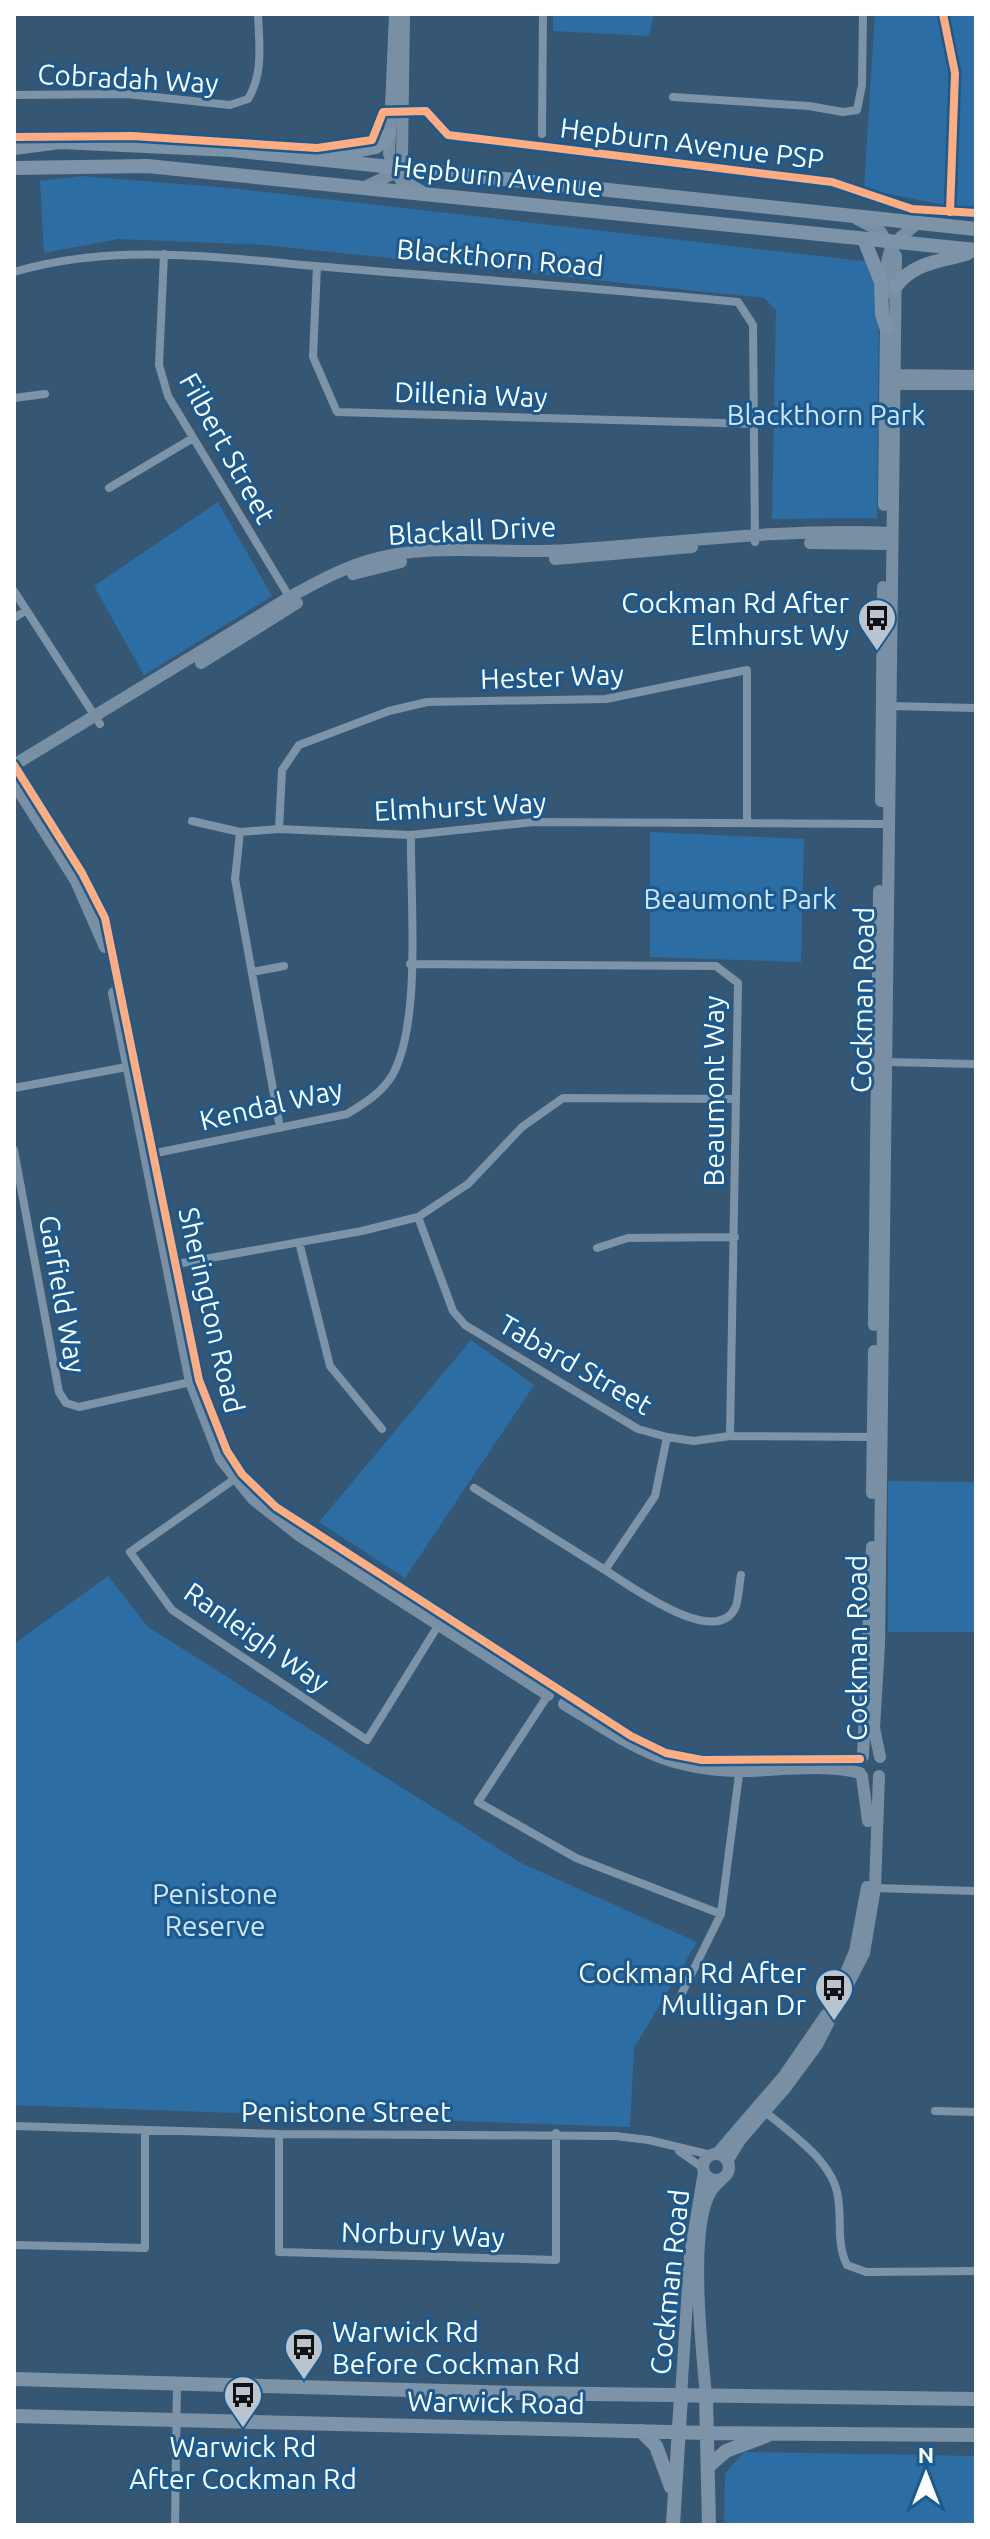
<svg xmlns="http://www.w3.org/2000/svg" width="990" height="2539" font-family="Ubuntu,sans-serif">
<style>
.green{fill:#2c6ea4}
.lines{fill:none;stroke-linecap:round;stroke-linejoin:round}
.street{stroke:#7d94a8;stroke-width:8}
.secondary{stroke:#7990a4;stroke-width:12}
.primary{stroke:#7d93a7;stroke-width:14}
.cycleway-casing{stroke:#1b598f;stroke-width:13}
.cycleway{stroke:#ffac80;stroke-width:8}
.labels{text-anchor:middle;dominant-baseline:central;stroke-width:6;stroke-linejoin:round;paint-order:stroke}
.street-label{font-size:28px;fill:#fff;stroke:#1b598f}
.park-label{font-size:28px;fill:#cfe7fa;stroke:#1b598f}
.poi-label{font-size:28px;fill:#fff;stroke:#1b598f;text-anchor:end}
</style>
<rect width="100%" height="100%" fill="#365774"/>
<!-- green -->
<path class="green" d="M 553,14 L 654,14 L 649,36 L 553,31 Z
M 875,14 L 976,14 L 976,207 L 950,206 L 864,189 Z
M 81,176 L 231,188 L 879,263 L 877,518 L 772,519 L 776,310 L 764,298 L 266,245 L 118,239 L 44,253 L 40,181 Z
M 218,502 L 272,596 L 144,675 L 94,586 Z
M 650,832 L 804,839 L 801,962 L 650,957 Z
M 471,1340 L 534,1385 L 405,1578 L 319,1522 Z
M 888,1481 L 976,1482 L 976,1632 L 888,1632 Z
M 108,1576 L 148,1627 L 521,1863 L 697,1942 L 634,2048 L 630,2127 L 14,2105 L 14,1644 Z
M 744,2452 L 976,2456 L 976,2525 L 724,2525 L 725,2474 Z"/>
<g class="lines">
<!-- street -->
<path class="street" d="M 14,95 L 127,94 L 230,105 L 248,99 C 264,73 259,43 258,14
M 673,97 L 809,106 L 843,112 L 857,110 L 862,85 L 863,14
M 542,134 L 543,14
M 164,254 L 159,365 L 168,396 L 290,598
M 317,266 L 313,357 L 337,412 L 756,424
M 14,272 C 112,243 215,257 315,266 C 456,278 597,288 738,302 L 753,325 L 755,542
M 14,398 L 45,394
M 109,488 L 193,438
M 14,591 L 100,724
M 14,618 L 25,611
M 889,706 L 976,708
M 192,821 L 240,832
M 279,829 L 282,770 L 299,745 L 389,711 L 427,702 L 606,699 L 747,670 L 747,823
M 410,964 L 716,966 L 738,983 L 730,1436
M 252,972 L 284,966
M 885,1062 L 976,1064
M 14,1088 L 132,1066
M 280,1128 L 235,879 L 240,832 L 279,829 L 411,835 L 534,822 L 888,824
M 14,1150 L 59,1392 L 66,1403 L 79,1407 L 195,1381
M 151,1154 L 347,1114 C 365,1103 382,1093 393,1074 C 422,1019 410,900 411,835
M 418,1217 L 453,1311 L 465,1325 L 638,1429 L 667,1437 L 694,1441 L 730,1436 L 876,1437
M 299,1242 L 330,1366 L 382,1429
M 597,1248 L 628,1238 L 735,1237
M 171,1265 L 362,1231 L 418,1217 L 468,1184 L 522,1127 L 563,1098 L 734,1099
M 239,1476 L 130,1552 L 172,1610 L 367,1740 L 441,1621
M 474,1488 L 605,1570 L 655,1496 L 667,1437
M 605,1570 C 629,1585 718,1651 736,1606 C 739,1597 739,1585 741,1575
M 550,1692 L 478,1802 L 576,1858 L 721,1914
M 873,1888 L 976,1891
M 677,2003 L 721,1914 L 740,1767
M 762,2109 C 788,2132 833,2160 838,2197 C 842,2220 836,2243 847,2265 L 866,2272 L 976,2271
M 935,2111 L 976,2112
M 14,2126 L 279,2134 L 615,2136 L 649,2140 L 711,2155
M 279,2134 L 279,2252 L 556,2260 L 556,2133
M 679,2151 L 703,2168
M 14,2245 L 145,2248 L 145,2130
M 175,2525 L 177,2384"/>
<!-- secondary -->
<path class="secondary" d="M 395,14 L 389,154 L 400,179 L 421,191
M 365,187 L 390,175 L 402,156 L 404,14
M 857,219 L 880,231 L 896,256 L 879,1645 L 874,1728 L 880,1757
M 886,293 C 886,254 885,248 917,224
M 888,375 L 976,376
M 887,384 L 976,384
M 884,505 L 886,319
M 810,543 L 891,544
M 555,559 L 692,547
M 353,574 L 401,562
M 201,663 L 297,603
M 14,765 L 82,873 L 105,918 L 199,1380 L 227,1451 L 242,1474 L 276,1507 L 631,1736 L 666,1753 L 702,1760 L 860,1759
M 14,765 L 290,597 C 315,583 339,570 367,561 C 431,541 502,555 568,550 C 675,543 783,528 891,533
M 14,783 L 76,881 L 105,947
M 881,801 L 883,587
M 114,993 L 191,1382 L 221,1459 L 253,1499 L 300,1536 L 548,1695
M 874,1325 L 879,891
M 872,1493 L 874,1351
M 564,1704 C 628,1742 659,1769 738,1771 C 777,1771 822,1763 860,1773
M 863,1756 L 872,1547
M 862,1776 L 868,1821
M 838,1992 L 855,1951 L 867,1887
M 717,2154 L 784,2076 L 826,2015
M703 2167a13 13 0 1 1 26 0a13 13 0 1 1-26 0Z
M 727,2161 L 740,2140 L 786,2087 L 817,2045 L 864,1953 L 875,1888 L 879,1776
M 681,2396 L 690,2255 L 704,2172
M 706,2396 C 702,2351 688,2228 711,2191 C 714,2186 720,2181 724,2177"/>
<!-- primary -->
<path class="primary" d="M 14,148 L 60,142 L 231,150 L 976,229
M 336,155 L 376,147 L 389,134
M 14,168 L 147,166 L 976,250
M 865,242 L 881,282 L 882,314 L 886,327
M 896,286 C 914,262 940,262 968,253
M 14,2379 L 516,2393 L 976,2399
M 706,2396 L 709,2525
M 14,2416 L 708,2433 L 976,2435
M 641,2431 L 656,2446 L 671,2487
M 710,2465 L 726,2451 L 766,2436
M 673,2525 L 681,2396"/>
<!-- cycleway casing -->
<g class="cycleway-casing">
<path id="cycleway" d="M 943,14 L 955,73 L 950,212
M 14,137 L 132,136 L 317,148 L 372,140 L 383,112 L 426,111 L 448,135 L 832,182 L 912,209 L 976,213
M 14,765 L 82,873 L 105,918 L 199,1380 L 227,1451 L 242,1474 L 276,1507 L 631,1736 L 666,1753 L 702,1760 L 860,1759"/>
</g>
<!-- cycleway -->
<use href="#cycleway" class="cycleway"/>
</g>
<!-- icons -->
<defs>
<g id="bus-pin" transform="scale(2)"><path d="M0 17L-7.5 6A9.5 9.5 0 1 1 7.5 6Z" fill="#b9c4ce" stroke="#1b598f"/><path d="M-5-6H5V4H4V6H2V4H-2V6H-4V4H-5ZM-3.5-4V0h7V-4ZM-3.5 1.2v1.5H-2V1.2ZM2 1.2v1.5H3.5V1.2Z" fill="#111"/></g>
</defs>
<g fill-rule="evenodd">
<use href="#bus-pin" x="877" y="618"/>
<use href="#bus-pin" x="834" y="1988"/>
<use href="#bus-pin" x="304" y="2347"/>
<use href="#bus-pin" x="243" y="2395"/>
</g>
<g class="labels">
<!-- street labels -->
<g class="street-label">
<text transform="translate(128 78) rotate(3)">Cobradah Way</text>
<text transform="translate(692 143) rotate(7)">Hepburn Avenue PSP</text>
<text transform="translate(498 176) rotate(6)">Hepburn Avenue</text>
<text transform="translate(500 257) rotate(5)">Blackthorn Road</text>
<text transform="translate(471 394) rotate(2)">Dillenia Way</text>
<text transform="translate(228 448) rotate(61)">Filbert Street</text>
<text transform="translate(472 530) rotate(-3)">Blackall Drive</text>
<text transform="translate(552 676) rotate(-2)">Hester Way</text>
<text transform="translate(460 806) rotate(-3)">Elmhurst Way</text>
<text transform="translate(862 1000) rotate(-89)">Cockman Road</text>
<text transform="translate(713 1091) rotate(-90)">Beaumont Way</text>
<text transform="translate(271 1104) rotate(-13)">Kendal Way</text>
<text transform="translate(63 1294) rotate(80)">Garfield Way</text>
<text transform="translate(212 1310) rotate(77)">Sherington Road</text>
<text transform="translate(576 1364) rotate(30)">Tabard Street</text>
<text transform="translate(257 1637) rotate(35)">Ranleigh Way</text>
<text transform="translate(856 1648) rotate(-90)">Cockman Road</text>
<text x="346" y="2111">Penistone Street</text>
<text transform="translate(423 2234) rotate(2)">Norbury Way</text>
<text transform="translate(669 2282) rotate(-84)">Cockman Road</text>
<text transform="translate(496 2402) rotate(1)">Warwick Road</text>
</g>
<!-- park labels -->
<g class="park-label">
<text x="826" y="414">Blackthorn Park</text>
<text x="740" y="898">Beaumont Park</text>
<text x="215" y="1893">Penistone<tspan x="215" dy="32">Reserve</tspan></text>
</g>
<!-- poi labels -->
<g class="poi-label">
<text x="849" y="602">Cockman Rd After<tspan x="849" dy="32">Elmhurst Wy</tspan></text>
<text x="806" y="1972">Cockman Rd After<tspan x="806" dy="32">Mulligan Dr</tspan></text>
<text x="332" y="2331" text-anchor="start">Warwick Rd<tspan x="332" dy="32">Before Cockman Rd</tspan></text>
<text x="243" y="2446" text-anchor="middle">Warwick Rd<tspan x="243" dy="32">After Cockman Rd</tspan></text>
</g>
</g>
<!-- border -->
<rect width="990" height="2539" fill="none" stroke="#ffffff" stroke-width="32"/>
<!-- north arrow -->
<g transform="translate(926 2475)" stroke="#1b598f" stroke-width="6" paint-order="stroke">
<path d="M0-6L14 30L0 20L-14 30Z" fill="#ffffff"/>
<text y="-12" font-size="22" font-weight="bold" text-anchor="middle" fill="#ffffff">N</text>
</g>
</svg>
